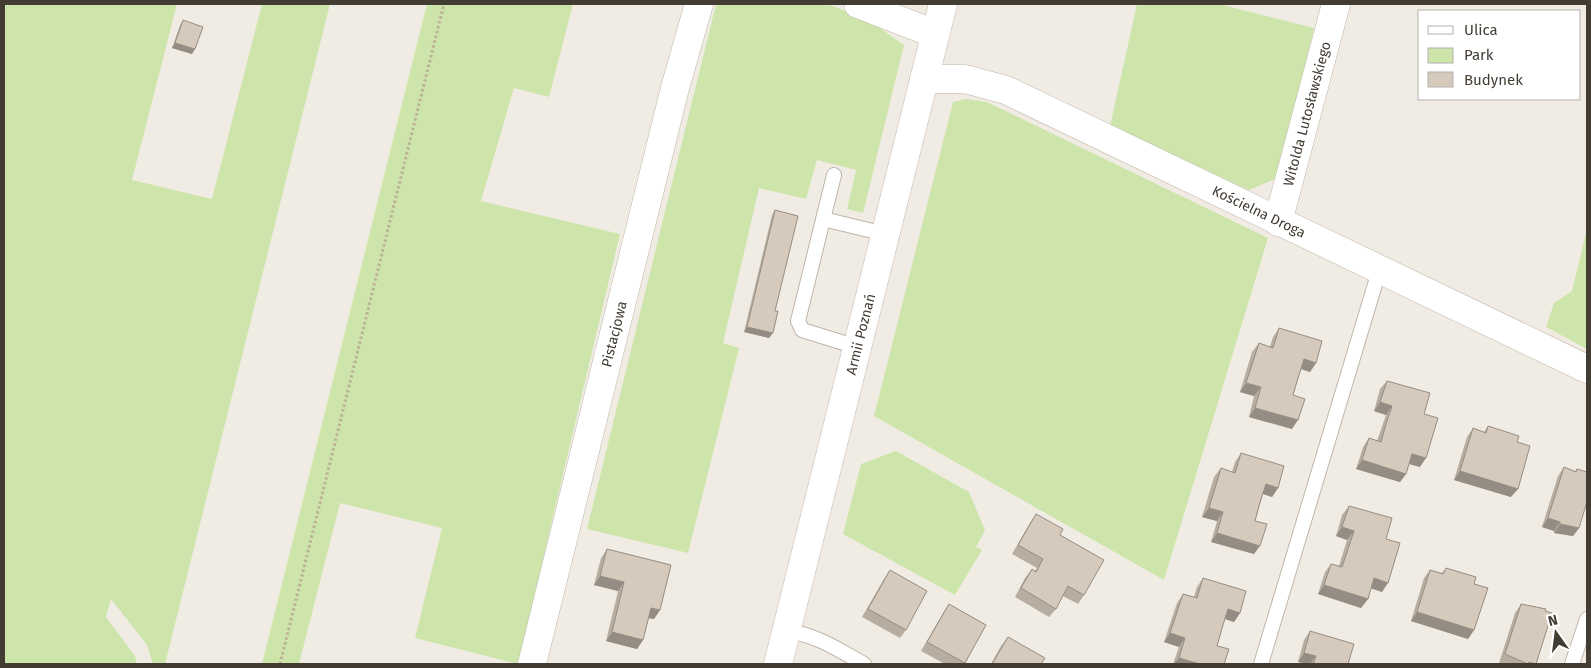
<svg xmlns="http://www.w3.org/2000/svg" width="1591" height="668" font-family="'Fira Sans',sans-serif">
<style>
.green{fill:#cde5ab}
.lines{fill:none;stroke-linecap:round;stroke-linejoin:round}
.service-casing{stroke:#bfb6a9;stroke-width:16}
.minor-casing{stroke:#bfb6a9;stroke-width:29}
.path{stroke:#beaf97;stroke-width:3;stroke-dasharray:2.5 2.5;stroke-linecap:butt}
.service{stroke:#fff;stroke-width:14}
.minor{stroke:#fff;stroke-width:28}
.wall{fill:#b7aea1}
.shaded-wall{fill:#958d83}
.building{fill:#d5cabb;stroke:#958d83}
.labels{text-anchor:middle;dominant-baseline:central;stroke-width:4;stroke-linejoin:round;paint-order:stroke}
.street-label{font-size:14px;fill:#423c33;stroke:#fff}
</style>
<rect width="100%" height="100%" fill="#f1ece3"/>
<!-- green -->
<path class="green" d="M 4,4 L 177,4 L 132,180 L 212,199 L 262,4 L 330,4 L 165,664 L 153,664 L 147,645 L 111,599 L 106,617 L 135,656 L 137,664 L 4,664 Z
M 427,4 L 573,4 L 549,97 L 514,88 L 481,201 L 620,234 L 518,664 L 415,638 L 442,528 L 340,503 L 299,664 L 262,664 Z
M 716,4 L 827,4 L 867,19 L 904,45 L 863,213 L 847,209 L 856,170 L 817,160 L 806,199 L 759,188 L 723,343 L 739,348 L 688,553 L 587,529 Z
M 1137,4 L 1219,4 L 1314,28 L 1277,178 L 1249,190 L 1110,126 Z
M 966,99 L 987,102 L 1268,238 L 1164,580 L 874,416 L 953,102 Z
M 1587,229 L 1587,349 L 1546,327 L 1554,303 L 1572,291 Z
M 896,451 L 969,492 L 985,530 L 976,547 L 982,550 L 955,595 L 843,534 L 861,464 Z"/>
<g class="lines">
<!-- service casing -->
<g class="service-casing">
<path id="service" d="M 834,175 L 798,321 L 802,330 L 857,347
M 823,219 L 885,234
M 786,631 C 815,634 839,650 864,664
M 1261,664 L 1379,271
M 1572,664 L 1587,619"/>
</g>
<!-- minor casing -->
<g class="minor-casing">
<g id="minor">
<path d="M 858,4 L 935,34"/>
<path id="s1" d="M 924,79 L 965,79 L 1006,90 L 1587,369"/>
<path id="s2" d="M 1278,222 L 1336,4"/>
<path id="s3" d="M 532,664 L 675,88 L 699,4"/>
<path id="s4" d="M 778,664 L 943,4"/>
</g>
</g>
<!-- path -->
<path class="path" d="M 280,664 L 444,4"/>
<!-- service -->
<use href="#service" class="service"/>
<!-- minor -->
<use href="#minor" class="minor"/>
</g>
<!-- wall -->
<path class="wall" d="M 183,20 L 192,54 L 172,48 L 180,25 Z
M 775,210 L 769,338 L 744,332 L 772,215 Z
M 1279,328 L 1316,363 L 1310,372 L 1301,369 L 1293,395 L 1292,429 L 1249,417 L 1254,396 L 1240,392 L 1252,352 L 1259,343 L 1270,347 L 1273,337 Z
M 1387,381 L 1424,414 L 1420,467 L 1409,464 L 1406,474 L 1400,482 L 1356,469 L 1363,447 L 1369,438 L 1377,441 L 1386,415 L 1374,411 L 1380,389 Z
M 1488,426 L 1517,442 L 1511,497 L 1454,480 L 1467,437 L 1473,428 L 1484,432 Z
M 1241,453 L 1278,488 L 1272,497 L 1263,494 L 1255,521 L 1254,554 L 1211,542 L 1217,521 L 1202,517 L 1214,477 L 1221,468 L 1232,472 L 1235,462 Z
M 1564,467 L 1575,471 L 1577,469 L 1579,528 L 1573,536 L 1554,533 L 1554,531 L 1542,527 L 1558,476 Z
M 1349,506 L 1386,539 L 1382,592 L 1371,588 L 1368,599 L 1361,608 L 1318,594 L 1325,572 L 1331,564 L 1339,566 L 1347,540 L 1336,536 L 1342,515 Z
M 1036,514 L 1060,535 L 1084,595 L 1078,604 L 1063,596 L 1056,609 L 1049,617 L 1015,597 L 1025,578 L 1032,569 L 1035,571 L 1037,568 L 1012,554 L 1030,523 Z
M 607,549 L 660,610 L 654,619 L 648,618 L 643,640 L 637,649 L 606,641 L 618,591 L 594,585 L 601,558 Z
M 1446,568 L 1474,584 L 1474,630 L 1468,639 L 1411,621 L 1424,578 L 1430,570 L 1442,573 Z
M 890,570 L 906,630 L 900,638 L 862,617 L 884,579 Z
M 1203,578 L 1240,613 L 1234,622 L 1225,619 L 1217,646 L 1224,664 L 1173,664 L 1179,647 L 1164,642 L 1177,603 L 1183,594 L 1194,597 L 1197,587 Z
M 949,604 L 986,625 L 964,664 L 945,664 L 921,651 L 943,613 Z
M 1521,604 L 1536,664 L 1502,664 L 1499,663 L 1515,613 Z
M 1310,631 L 1348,664 L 1349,664 L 1307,664 L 1298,662 L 1304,640 Z
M 1008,637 L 1041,664 L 991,664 L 1001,646 Z"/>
<!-- shaded-wall -->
<path class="shaded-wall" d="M 175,43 L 195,49 L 192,54 L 172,48 Z
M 747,327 L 773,333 L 769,338 L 744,332 Z
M 1304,359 L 1316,363 L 1310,372 L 1298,368 Z
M 1246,383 L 1261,387 L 1254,396 L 1240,392 Z
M 1380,402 L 1392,406 L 1386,415 L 1374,411 Z
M 1255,408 L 1298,420 L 1292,429 L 1249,417 Z
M 1412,454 L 1426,458 L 1420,467 L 1406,463 Z
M 1362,460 L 1406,474 L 1400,482 L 1356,469 Z
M 1460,471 L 1518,489 L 1511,497 L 1454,480 Z
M 1266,484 L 1278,488 L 1272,497 L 1260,493 Z
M 1209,508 L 1223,512 L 1217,521 L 1202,517 Z
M 1548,518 L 1560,522 L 1554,531 L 1542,527 Z
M 1560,524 L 1579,528 L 1573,536 L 1554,533 Z
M 1342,527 L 1354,531 L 1347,540 L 1336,536 Z
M 1217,533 L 1260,546 L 1254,554 L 1211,542 Z
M 600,576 L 624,582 L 618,591 L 594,585 Z
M 1374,578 L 1388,583 L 1382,592 L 1367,587 Z
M 1324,585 L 1368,599 L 1361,608 L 1318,594 Z
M 651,608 L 660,610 L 654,619 L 644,617 Z
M 1228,609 L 1240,613 L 1234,622 L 1222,618 Z
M 1417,612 L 1474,630 L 1468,639 L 1411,621 Z
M 612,632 L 643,640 L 637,649 L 606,641 Z
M 1170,633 L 1185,638 L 1179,647 L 1164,642 Z
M 1304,653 L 1316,656 L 1310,664 L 1298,662 Z
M 1179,658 L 1200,664 L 1174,664 Z
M 1529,662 L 1536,664 L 1528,664 Z"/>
<!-- building -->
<path class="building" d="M 183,20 L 203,27 L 195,49 L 175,43 Z
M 775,210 L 798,216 L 775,311 L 778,311 L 773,333 L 747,327 Z
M 1279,328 L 1322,341 L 1316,363 L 1304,359 L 1298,378 L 1293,395 L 1305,399 L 1298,420 L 1255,408 L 1261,387 L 1246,383 L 1259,343 L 1273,348 Z
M 1387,381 L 1430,393 L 1424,414 L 1438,418 L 1426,458 L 1412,454 L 1406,474 L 1362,460 L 1369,438 L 1381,442 L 1386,424 L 1392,406 L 1380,402 Z
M 1488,426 L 1519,436 L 1517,442 L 1530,446 L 1518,489 L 1460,471 L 1473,428 L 1486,433 Z
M 1241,453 L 1284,466 L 1278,488 L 1266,484 L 1260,502 L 1255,521 L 1267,524 L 1260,546 L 1217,533 L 1223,512 L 1209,508 L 1221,468 L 1235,473 Z
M 1564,467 L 1576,472 L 1577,469 L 1587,472 L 1587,502 L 1579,528 L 1560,524 L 1560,522 L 1548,518 Z
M 1349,506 L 1392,518 L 1386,539 L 1400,543 L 1388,583 L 1374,578 L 1368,599 L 1324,585 L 1331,564 L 1342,567 L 1354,531 L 1342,527 Z
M 1036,514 L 1063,529 L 1060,535 L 1104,560 L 1084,595 L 1068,586 L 1056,609 L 1021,588 L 1032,569 L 1036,572 L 1043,559 L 1018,545 Z
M 607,549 L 671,565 L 660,610 L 651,608 L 643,640 L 612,632 L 624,582 L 600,576 Z
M 1446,568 L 1476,577 L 1474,584 L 1488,588 L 1474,630 L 1417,612 L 1430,570 L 1443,574 Z
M 890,570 L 927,591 L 906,630 L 868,609 Z
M 1203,578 L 1246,591 L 1240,613 L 1228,609 L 1222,628 L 1217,646 L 1229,649 L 1224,664 L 1200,664 L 1179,658 L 1185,638 L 1170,633 L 1183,594 L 1197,598 Z
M 949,604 L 986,625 L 965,663 L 927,642 Z
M 1521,604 L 1546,609 L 1545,611 L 1552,613 L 1536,664 L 1529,662 L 1528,664 L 1505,654 Z
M 1310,631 L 1354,644 L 1348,664 L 1349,664 L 1313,664 L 1316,656 L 1304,653 Z
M 1008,637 L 1045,658 L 1041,664 L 992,664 Z"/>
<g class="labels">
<!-- street labels -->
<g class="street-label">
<text stroke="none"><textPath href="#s2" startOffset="112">Witolda Lutosławskiego</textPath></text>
<text stroke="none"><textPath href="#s1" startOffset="364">Kościelna Droga</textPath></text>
<text stroke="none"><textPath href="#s3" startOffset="340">Pistacjowa</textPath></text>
<text stroke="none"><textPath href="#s4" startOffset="340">Armii Poznań</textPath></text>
</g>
</g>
<!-- border -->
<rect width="1591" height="668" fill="none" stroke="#423c33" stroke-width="10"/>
<!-- legend -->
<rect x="1418" y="10" width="162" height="90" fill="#ffffff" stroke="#b3b1ad"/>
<rect x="1428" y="26" width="25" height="8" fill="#ffffff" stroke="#b3b1ad"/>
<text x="1464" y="35" font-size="15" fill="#423c33">Ulica</text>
<rect x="1428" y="48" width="25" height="15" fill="#cde5ab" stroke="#b3b1ad"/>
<text x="1464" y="60" font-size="15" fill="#423c33">Park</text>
<rect x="1428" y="72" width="25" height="15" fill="#d5cabb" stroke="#b3b1ad"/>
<text x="1464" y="85" font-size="15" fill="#423c33">Budynek</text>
<!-- north arrow -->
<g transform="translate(1556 633) rotate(346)" stroke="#ffffff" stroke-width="4" paint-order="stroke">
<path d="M0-4L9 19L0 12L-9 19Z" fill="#423c33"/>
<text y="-8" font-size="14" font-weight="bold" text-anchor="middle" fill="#423c33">N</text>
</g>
</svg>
